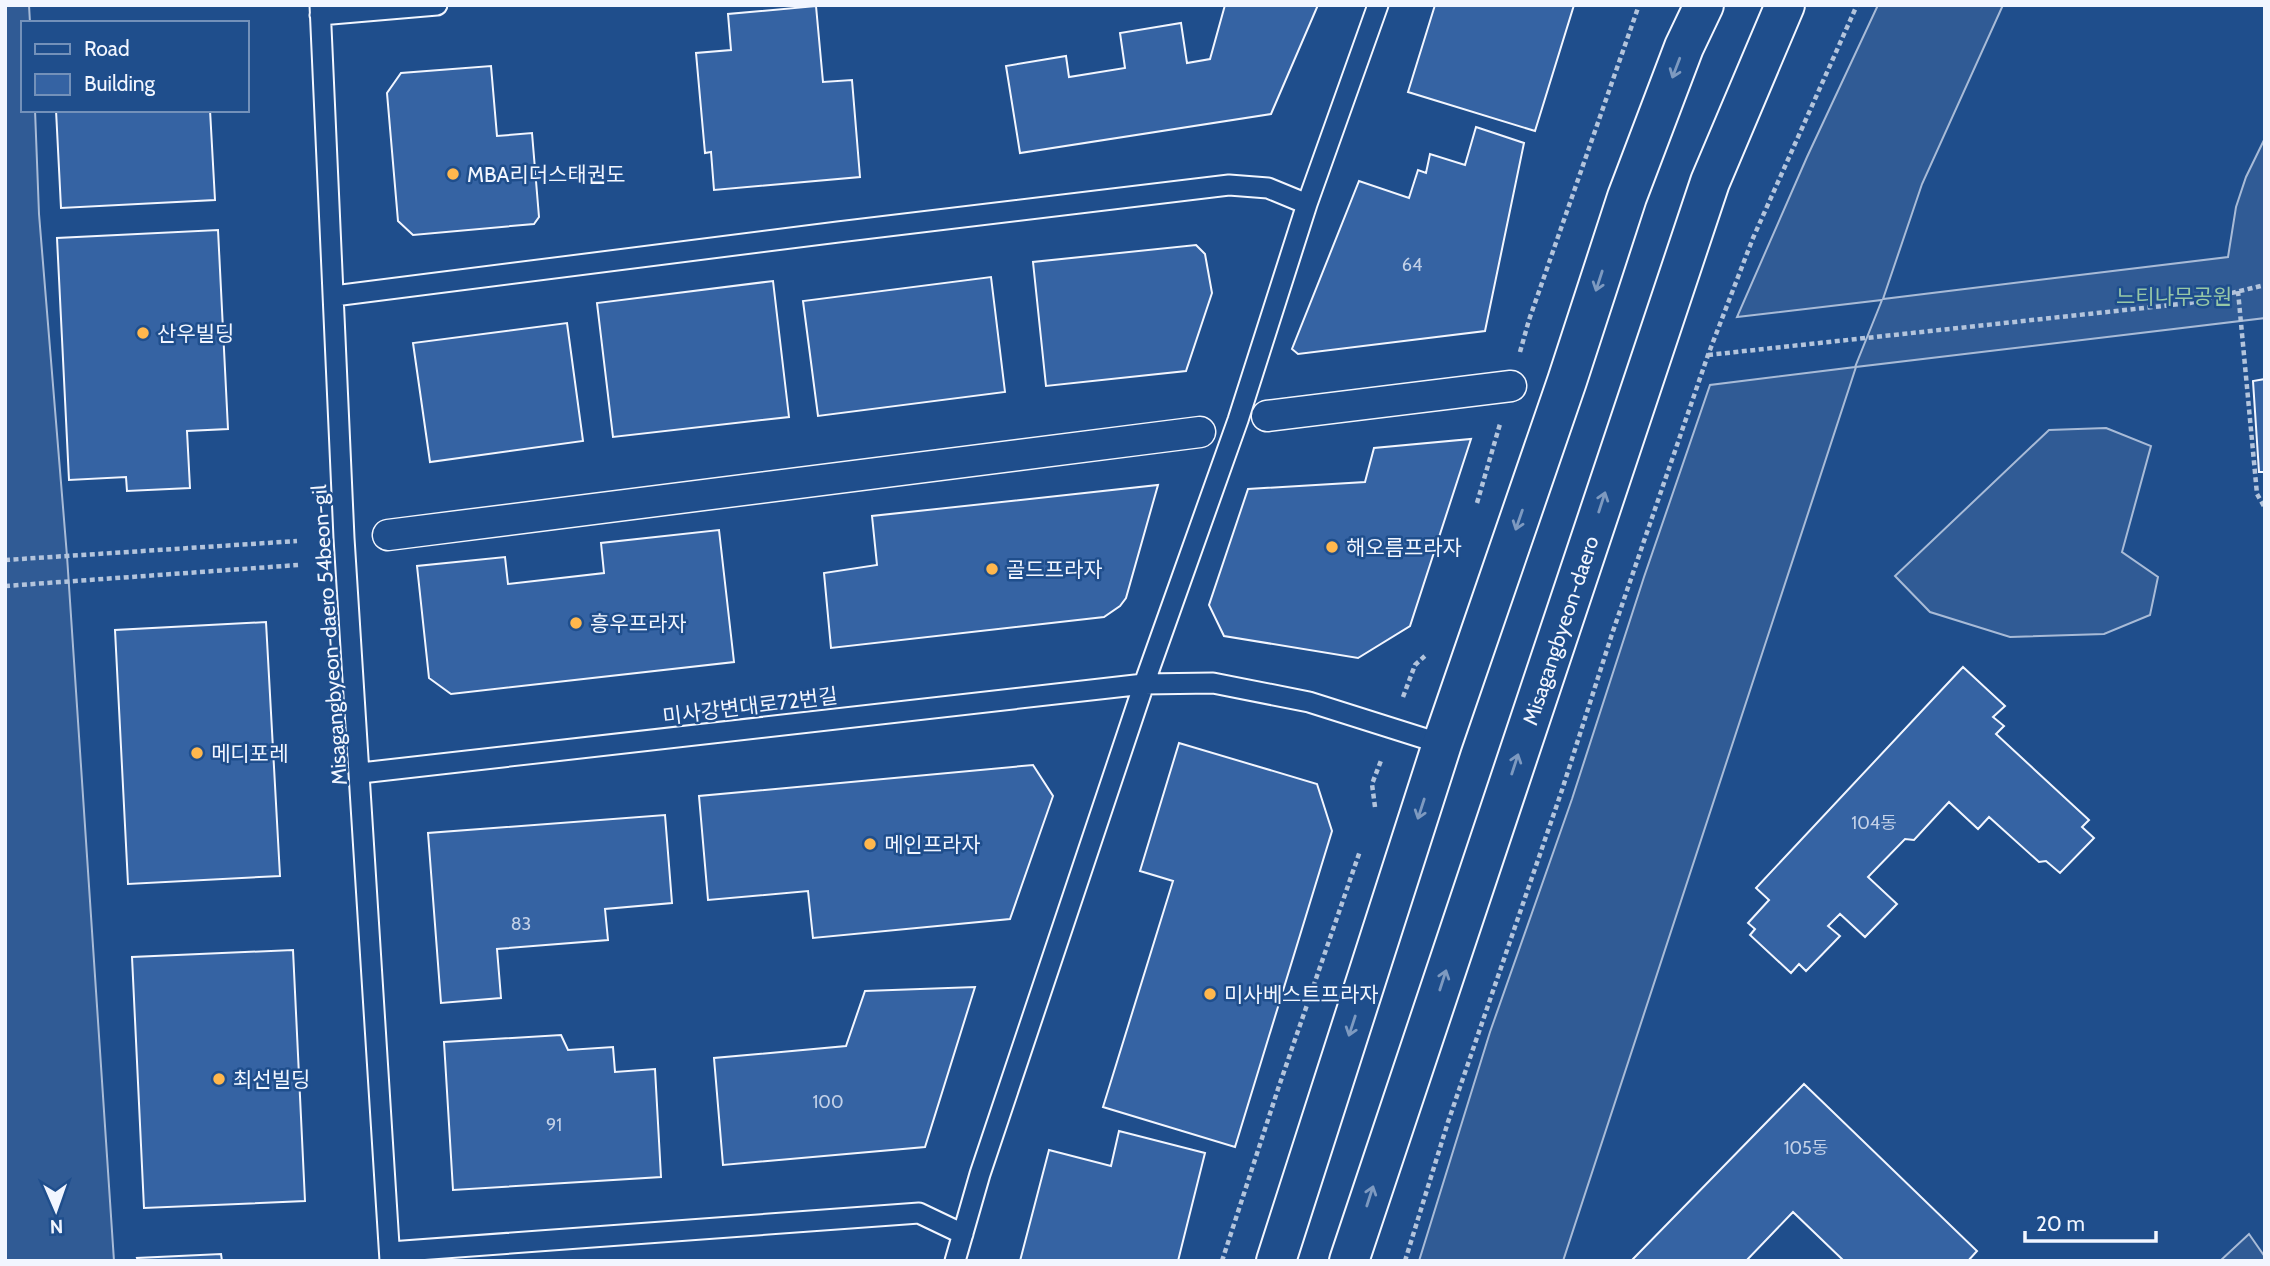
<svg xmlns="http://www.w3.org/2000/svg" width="2270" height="1266" font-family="Cabin,'Noto Sans KR',sans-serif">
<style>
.built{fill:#305b95;stroke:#a8bbd7;stroke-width:2}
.building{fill:#3563a3;stroke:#f2f6ff;stroke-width:2}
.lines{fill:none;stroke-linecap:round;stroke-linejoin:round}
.service-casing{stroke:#f2f6ff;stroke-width:23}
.pedestrian-casing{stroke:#f2f6ff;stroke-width:33}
.secondary-casing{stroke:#f2f6ff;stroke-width:42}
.path{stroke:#b3c4dc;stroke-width:4.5;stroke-dasharray:5 3.5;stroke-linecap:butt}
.service{stroke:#1f4e8c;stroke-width:19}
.pedestrian{stroke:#1f4e8c;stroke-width:30}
.secondary{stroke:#1f4e8c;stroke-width:38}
.oneway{stroke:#7e9ac0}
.poi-dot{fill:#ffb74d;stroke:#1f4e8c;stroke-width:2.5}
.labels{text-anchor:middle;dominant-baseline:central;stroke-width:5;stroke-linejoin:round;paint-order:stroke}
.number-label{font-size:18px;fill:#c3d1e8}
.poi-label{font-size:21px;fill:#f2f6ff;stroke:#1f4e8c;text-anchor:start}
.park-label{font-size:21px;fill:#97c8a6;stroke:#1f4e8c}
.street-label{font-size:21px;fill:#f2f6ff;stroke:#1f4e8c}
</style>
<rect width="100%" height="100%" fill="#1f4e8c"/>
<!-- built -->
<path class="built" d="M 5,5 L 29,5 L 30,23 L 23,23 L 23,110 L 35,110 L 39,214 L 67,556 L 114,1261 L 5,1261 Z
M 1878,5 L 2003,5 L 1922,184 L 1883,299 L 2228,257 L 2236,207 L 2246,177 L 2265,138 L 2265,318 L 1856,367 L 1563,1261 L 1419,1261 L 1490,1032 L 1572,799 L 1644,577 L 1710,385 L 1855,367 L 1882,300 L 1737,317 L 1807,157 Z
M 2106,428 L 2151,446 L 2122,552 L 2158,577 L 2150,615 L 2104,634 L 2010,637 L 1930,612 L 1895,576 L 2049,430 Z
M 2249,1234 L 2265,1257 L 2265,1261 L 2220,1261 Z"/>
<!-- building -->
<path class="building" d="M 1225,5 L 1318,5 L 1271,114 L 1020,153 L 1006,66 L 1066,56 L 1069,77 L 1125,68 L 1120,33 L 1181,23 L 1187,63 L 1210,59 Z
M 1435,5 L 1574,5 L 1535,131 L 1408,92 Z
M 816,6 L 823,82 L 852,80 L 860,177 L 714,190 L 711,152 L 705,153 L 696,53 L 731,50 L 728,14 Z
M 491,66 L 497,136 L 532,133 L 539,217 L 534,224 L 413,235 L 398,221 L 387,93 L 401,73 Z
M 56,110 L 210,110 L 215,200 L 61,208 Z
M 1476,127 L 1524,143 L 1485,331 L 1298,354 L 1292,349 L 1359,181 L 1409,198 L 1418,170 L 1426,173 L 1430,154 L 1465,165 Z
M 218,230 L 228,429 L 187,431 L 190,488 L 127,491 L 126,477 L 69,480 L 57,238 Z
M 1196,245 L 1205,254 L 1212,293 L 1186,371 L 1046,386 L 1033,262 Z
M 991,277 L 1005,392 L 818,416 L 803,301 Z
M 773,281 L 789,417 L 613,437 L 597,303 Z
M 567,323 L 583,441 L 430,462 L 413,343 Z
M 2265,379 L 2265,472 L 2259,472 L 2253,381 Z
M 1471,439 L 1410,626 L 1358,658 L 1224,636 L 1209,605 L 1248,489 L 1365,482 L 1374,448 Z
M 1158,485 L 1126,598 L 1120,606 L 1104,617 L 831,648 L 824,573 L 877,565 L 872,516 Z
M 719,530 L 734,662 L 451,694 L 429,678 L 417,566 L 505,557 L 508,584 L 604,573 L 601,543 Z
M 266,622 L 280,876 L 128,884 L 115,630 Z
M 1963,667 L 2005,706 L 1993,717 L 2004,726 L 1996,734 L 2089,820 L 2082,827 L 2094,838 L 2060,873 L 2046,861 L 2039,862 L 1989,817 L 1978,829 L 1949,802 L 1914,840 L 1905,839 L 1868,877 L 1897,904 L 1865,937 L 1840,914 L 1828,926 L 1840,936 L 1806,971 L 1799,964 L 1791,973 L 1750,935 L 1755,929 L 1748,923 L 1769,900 L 1756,888 Z
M 1179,743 L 1317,784 L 1332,831 L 1235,1147 L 1103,1107 L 1173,881 L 1140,871 Z
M 1033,765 L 1053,796 L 1010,919 L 813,938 L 808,891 L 708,900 L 699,796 Z
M 665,815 L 672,903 L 605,909 L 608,940 L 497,949 L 501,998 L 441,1003 L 428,833 Z
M 293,950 L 305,1201 L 144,1208 L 132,957 Z
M 975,987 L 925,1147 L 723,1165 L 714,1058 L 846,1046 L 865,991 Z
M 561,1035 L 568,1050 L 613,1047 L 615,1072 L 655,1069 L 661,1177 L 453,1190 L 444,1042 Z
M 1804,1084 L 1977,1251 L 1968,1261 L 1844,1261 L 1793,1212 L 1746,1261 L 1631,1261 Z
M 1119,1131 L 1205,1153 L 1178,1261 L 1020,1261 L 1049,1150 L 1111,1166 Z
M 221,1254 L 222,1261 L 138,1261 L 137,1258 Z"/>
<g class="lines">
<!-- service casing -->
<g class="service-casing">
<path id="service" d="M 320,5 L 344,538 L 390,1261
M 320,15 L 437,5
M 334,296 L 838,232 L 1229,185 L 1268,188 L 1307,204
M 361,773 L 1144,684 L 1213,683 L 1309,702 L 1442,744
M 390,1252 L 919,1213 L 963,1234
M 955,1261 L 980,1174 L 1144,684 L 1238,420 L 1307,204 L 1378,5"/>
</g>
<!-- pedestrian casing -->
<g class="pedestrian-casing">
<path id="pedestrian" d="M 1267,416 L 1511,386
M 388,535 L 1200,432"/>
</g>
<!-- secondary casing -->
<g class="secondary-casing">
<g id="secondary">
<path d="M 1276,1261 L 1442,744 L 1567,381 L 1627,197 L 1684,47 L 1704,5"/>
<path id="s1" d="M 1349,1261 L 1710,182 L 1785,5"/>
</g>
</g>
<!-- path -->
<path class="path" d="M 2238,291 L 2257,494 L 2265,508
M 1520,352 L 1529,320 L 1639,5
M 1708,355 L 2190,303 L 2265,285
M 1477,503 L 1500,424
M 5,560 L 297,541
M 5,586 L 298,565
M 1403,697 L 1415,665 L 1427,654
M 1375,807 L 1372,784 L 1382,758
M 1222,1261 L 1278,1089 L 1360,851
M 1405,1261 L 1448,1122 L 1562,790 L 1612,634 L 1708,355 L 1753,238 L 1857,5"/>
<!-- service -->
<use href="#service" class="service"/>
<!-- pedestrian -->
<use href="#pedestrian" class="pedestrian"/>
<!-- secondary -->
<use href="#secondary" class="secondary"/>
</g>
<!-- one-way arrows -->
<defs><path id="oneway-shaft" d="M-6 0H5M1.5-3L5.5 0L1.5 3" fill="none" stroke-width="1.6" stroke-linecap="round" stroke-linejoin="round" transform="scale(1.75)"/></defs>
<g class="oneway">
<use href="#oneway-shaft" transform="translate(1676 68) rotate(111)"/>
<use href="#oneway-shaft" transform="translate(1599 281) rotate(108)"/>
<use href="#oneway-shaft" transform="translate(1602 502) rotate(-72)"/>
<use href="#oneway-shaft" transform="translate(1519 520) rotate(109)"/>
<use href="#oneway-shaft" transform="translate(1515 764) rotate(-72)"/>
<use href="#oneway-shaft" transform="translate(1421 809) rotate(108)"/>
<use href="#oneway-shaft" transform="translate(1443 980) rotate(-72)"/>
<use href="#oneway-shaft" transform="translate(1352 1026) rotate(108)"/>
<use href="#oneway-shaft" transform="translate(1370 1196) rotate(-72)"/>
</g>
<!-- markers -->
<g class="poi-dot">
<circle cx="453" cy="174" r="7"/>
<circle cx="143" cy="333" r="7"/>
<circle cx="1332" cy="547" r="7"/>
<circle cx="992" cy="569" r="7"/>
<circle cx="576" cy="623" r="7"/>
<circle cx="197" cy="753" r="7"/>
<circle cx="870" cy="844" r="7"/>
<circle cx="1210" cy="994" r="7"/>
<circle cx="219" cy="1079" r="7"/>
</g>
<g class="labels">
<!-- number labels -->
<g class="number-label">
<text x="1412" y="265">64</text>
<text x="1874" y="823">104동</text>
<text x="521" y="924">83</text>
<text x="828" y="1102">100</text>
<text x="554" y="1125">91</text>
<text x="1806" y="1148">105동</text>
</g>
<!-- poi labels -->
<g class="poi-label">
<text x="467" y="174">MBA리더스태권도</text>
<text x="157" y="333">산우빌딩</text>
<text x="1346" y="547">해오름프라자</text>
<text x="1006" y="569">골드프라자</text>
<text x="590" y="623">흥우프라자</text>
<text x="211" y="753">메디포레</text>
<text x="884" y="844">메인프라자</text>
<text x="1224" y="994">미사베스트프라자</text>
<text x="233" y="1079">최선빌딩</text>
</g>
<!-- park labels -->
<g class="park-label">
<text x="2174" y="296">느티나무공원</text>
</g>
<!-- street labels -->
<g class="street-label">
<text stroke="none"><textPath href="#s1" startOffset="665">Misagangbyeon-daero</textPath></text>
<text transform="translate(329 635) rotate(-94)">Misagangbyeon-daero 54beon-gil</text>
<text transform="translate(750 706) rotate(-7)">미사강변대로72번길</text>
</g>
</g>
<!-- border -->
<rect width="2270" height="1266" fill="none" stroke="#f2f6ff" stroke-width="14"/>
<!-- legend -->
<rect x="21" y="21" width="228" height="91" fill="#1f4e8c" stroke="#7391ba" stroke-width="2"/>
<rect x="35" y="44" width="35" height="10" fill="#1f4e8c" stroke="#7391ba" stroke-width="2"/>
<text x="84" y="56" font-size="21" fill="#f2f6ff">Road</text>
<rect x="35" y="74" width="35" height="21" fill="#3563a3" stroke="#7391ba" stroke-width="2"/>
<text x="84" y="91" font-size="21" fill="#f2f6ff">Building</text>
<!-- north arrow -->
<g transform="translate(56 1210) rotate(178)" stroke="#1f4e8c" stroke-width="5" paint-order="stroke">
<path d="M0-5L12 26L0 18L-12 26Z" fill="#f2f6ff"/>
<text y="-10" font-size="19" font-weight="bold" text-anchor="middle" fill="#f2f6ff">N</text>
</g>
<!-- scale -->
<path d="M2025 1231v10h131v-10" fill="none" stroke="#f2f6ff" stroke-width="3.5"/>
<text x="2036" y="1231" font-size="21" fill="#f2f6ff" stroke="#1f4e8c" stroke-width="5" paint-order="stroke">20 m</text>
</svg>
